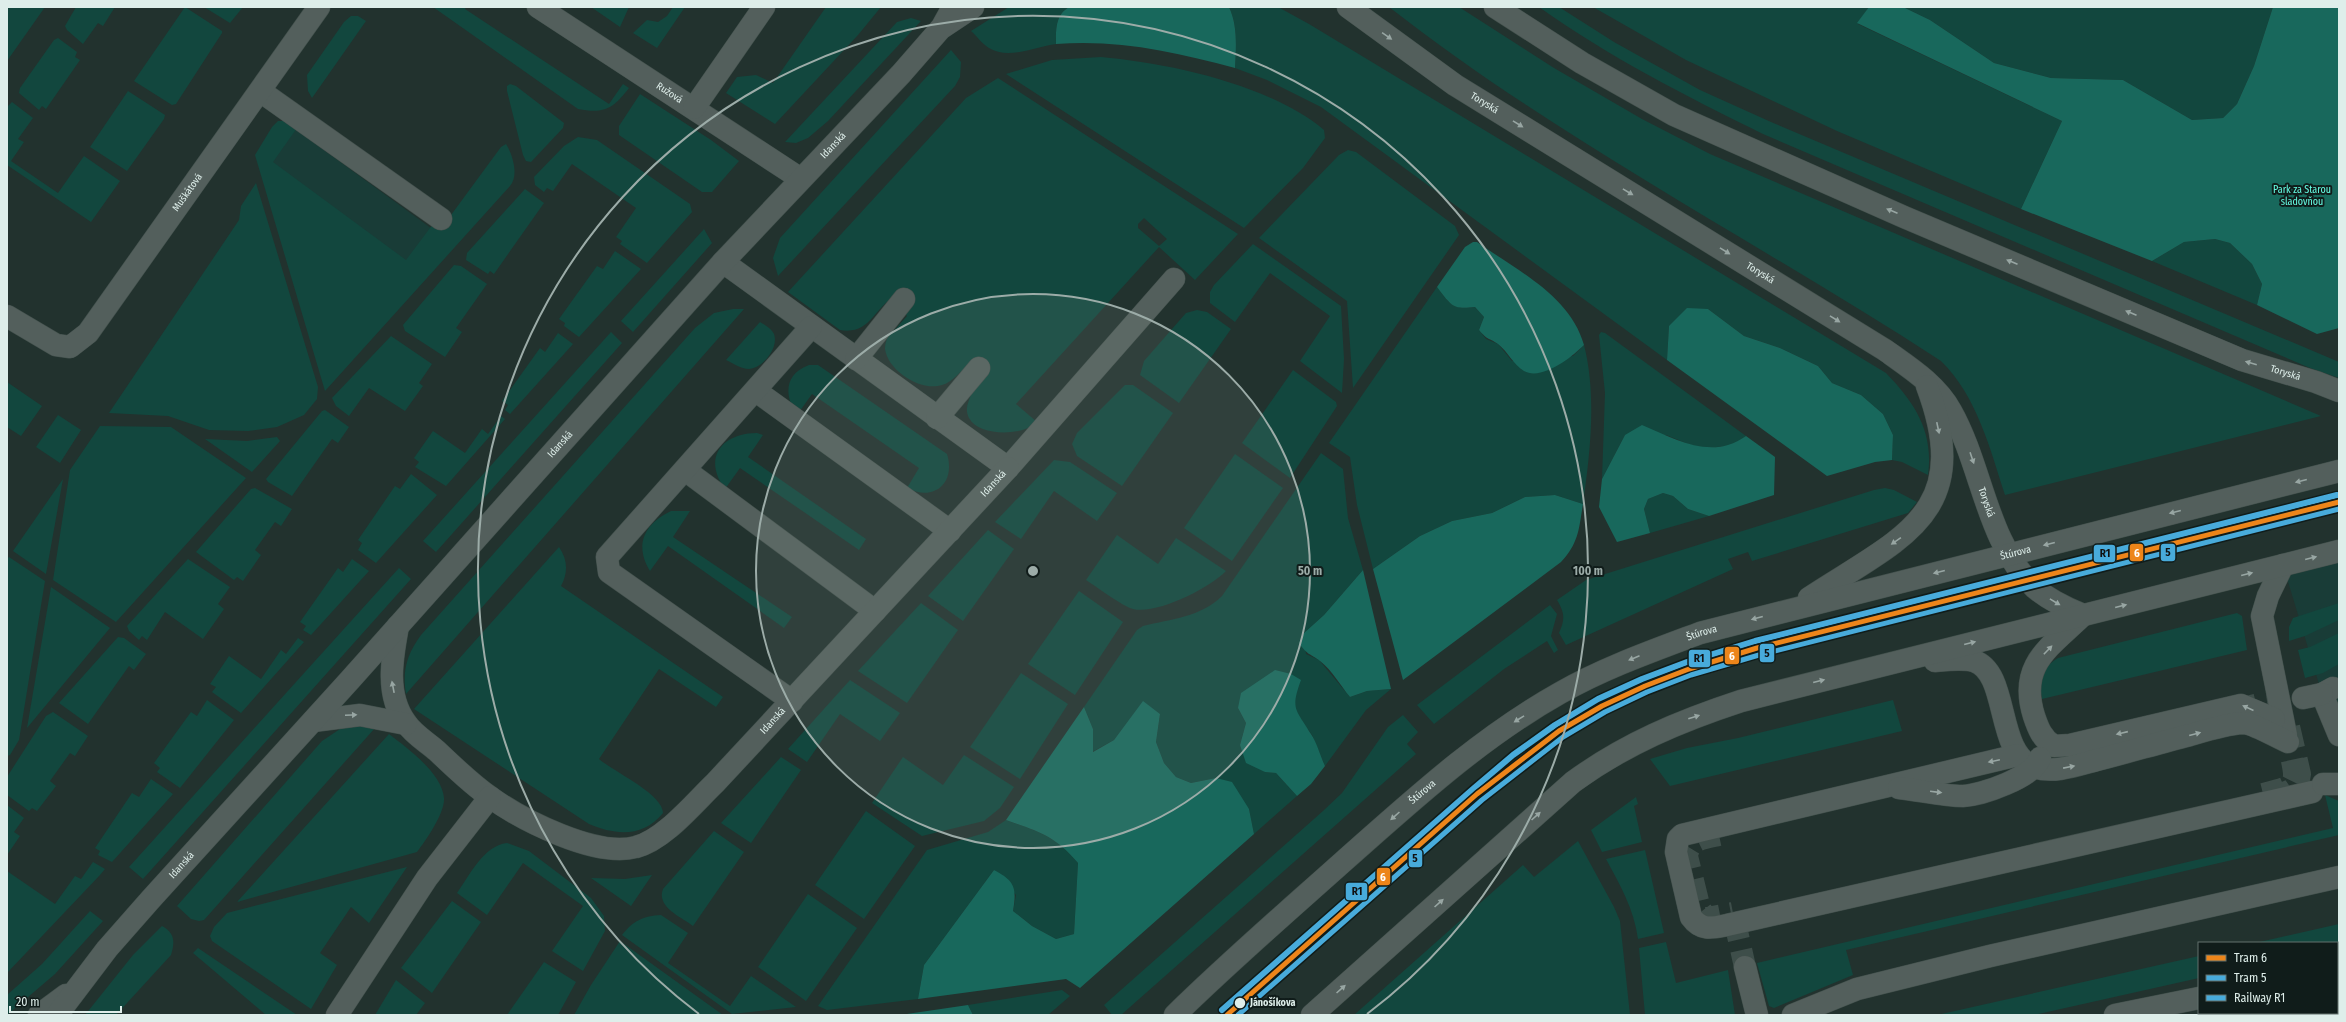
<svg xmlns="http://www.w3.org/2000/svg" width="2346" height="1022" font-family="'Fira Sans Condensed',sans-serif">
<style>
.built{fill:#193c37}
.green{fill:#12473e;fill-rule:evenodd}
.forest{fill:#18685c}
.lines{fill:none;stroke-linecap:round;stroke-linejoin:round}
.minor-tunnel{stroke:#3e4e4a;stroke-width:22;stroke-dasharray:22 11;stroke-linecap:butt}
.minor-casing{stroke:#42504c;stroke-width:23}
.minor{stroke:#535f5c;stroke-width:22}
.rail-1-casing{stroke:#101c1a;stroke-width:9}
.rail-1{stroke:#48abdb;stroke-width:6}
.tram-1-casing{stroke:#101c1a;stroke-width:8}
.tram-2-casing{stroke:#101c1a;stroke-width:8}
.tram-1{stroke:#ed851a;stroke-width:5}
.tram-2{stroke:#48abdb;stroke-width:5}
.oneway{fill:#98a6a3}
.ring{fill:none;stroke:#9caca8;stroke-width:2}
.stop-dot{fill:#deeeea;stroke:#101c1a;stroke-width:1.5}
.labels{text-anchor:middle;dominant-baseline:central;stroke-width:4;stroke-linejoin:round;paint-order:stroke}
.street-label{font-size:10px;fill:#deeeea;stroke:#101c1a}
.park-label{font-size:10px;fill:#66fde4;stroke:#101c1a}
.stop-label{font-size:10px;font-weight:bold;fill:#deeeea;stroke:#101c1a;text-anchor:start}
.centre{fill:#9caca8;stroke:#101c1a;stroke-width:2}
.ring-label{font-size:12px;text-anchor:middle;font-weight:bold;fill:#9caca8;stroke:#101c1a;stroke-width:4;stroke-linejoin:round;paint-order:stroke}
.line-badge{stroke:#101c1a;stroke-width:1.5}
.badge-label{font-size:11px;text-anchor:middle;font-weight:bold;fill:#fff}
.pale-badge-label{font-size:11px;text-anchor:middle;font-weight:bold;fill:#111}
</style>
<rect width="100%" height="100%" fill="#22322e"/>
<!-- built -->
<path class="built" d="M 291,126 L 435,231 L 408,269 L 263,164 Z
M 2339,551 L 2339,735 L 2322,694 L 2283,565 Z"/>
<!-- green -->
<path class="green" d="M 7,7 L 45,7 L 7,61 Z
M 76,7 L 115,7 L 103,26 L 98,23 L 83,44 L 67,30 L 65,26 Z
M 185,7 L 222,31 L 222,33 L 176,104 L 172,105 L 134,81 Z
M 204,7 L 243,7 L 230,23 Z
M 433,7 L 466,7 L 465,9 L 609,104 L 623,84 L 629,88 C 613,109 604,114 578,109 Z
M 591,7 L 629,7 L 620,27 Z
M 673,7 L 685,7 L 657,48 L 633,33 L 647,20 L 658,22 L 667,16 Z
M 826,7 L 881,7 L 858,35 L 775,124 L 726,93 L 737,77 L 756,75 L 773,83 Z
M 1009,7 L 1069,7 C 1055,15 1056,31 1056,44 C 1035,47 1008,60 989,48 C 982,44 977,36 971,31 Z
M 1229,7 L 1278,7 L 1309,24 L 1886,373 C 1915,403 1934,432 1928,475 L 1902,462 L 1892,460 L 1893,435 L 1883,414 L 1861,395 L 1832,383 L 1818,366 L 1780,348 L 1744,336 L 1708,309 L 1669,326 L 1667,360 L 1321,107 L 1267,80 L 1235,68 C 1236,48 1238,26 1229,7 Z
M 1389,7 L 1459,7 L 1554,68 L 1642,119 L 1710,154 L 2321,416 L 2005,495 C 1990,449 1977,396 1941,361 C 1758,242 1562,142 1389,7 Z
M 1539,7 L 1559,7 L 1614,42 L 1700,90 L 1771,122 L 2339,362 L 2339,378 L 2310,368 L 1763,134 C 1686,96 1609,57 1539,7 Z
M 1593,7 L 1869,7 L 1858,24 L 2062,121 L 2021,209 L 1837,131 L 1686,60 Z
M 1903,7 L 2273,7 L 2254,66 L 2237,104 L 2223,118 L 2192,120 L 2123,80 L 2051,78 L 1994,63 L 1930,20 Z
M 351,16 L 358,16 L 366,21 L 312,98 L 308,91 L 307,75 L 344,22 Z
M 911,18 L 921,21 L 828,121 L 808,138 L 796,143 L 785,142 L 897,22 Z
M 58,38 L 77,52 L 75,57 L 80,60 L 46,109 L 42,106 L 39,110 L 19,93 L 20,88 L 54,40 Z
M 951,50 L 961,62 L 960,77 L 955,86 L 778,276 L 773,258 L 780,238 Z
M 1101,57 C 1169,63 1271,85 1324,130 L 1325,138 L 1303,168 L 1244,228 L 1006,74 L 1052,60 Z
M 998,78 L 1238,234 L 1195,280 L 1159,247 L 1016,404 L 1037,422 C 1024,436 979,437 969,418 C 964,408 969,402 971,394 C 973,386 970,374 970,366 C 959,370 954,382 942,385 C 921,392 888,371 885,349 C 885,342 888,337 890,331 L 892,333 L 907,316 L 894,297 C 873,309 870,335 840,330 L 788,292 L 966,98 ZM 1144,218 L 1167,239 L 1159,246 L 1138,228 L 1138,224 Z
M 510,84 L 516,86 L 564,123 L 563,128 L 531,162 L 526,161 L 523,155 L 507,91 L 507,86 Z
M 128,91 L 165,115 L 164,119 L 127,171 L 90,147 Z
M 640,94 L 711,140 L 739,161 L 712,192 L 702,192 L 619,135 L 619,126 Z
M 12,102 L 33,118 L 18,139 L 24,142 L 11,161 L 58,193 L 84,156 L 120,181 L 91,222 L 7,165 L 7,107 Z
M 278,121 L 284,121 L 297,128 L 273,162 L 406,260 L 433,224 L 440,230 L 501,147 L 506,144 C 513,155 519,176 510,186 L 325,391 L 255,155 L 272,127 Z
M 578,137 L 597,140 L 690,204 L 692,212 L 647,263 L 620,244 L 622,241 L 616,237 L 636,208 L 572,164 L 553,191 L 547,188 L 544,192 L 535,185 L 534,177 L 564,146 Z
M 1348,150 L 1356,152 L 1455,226 L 1459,235 L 1353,388 L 1347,301 L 1259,238 L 1339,155 Z
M 256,183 L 318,387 L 317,399 L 304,415 L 277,427 L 248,431 L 209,430 L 168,416 L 109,413 L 239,220 L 241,206 Z
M 525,189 L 544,203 L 494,274 L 490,271 L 488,274 L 466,260 L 467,253 Z
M 704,229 L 712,243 L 633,332 L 621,321 Z
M 2215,239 L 2230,243 L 2252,264 L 2262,284 L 2257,305 L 2152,261 L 2184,242 Z
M 1253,244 L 1341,306 L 1344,359 L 1342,393 L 1300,361 L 1330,316 L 1270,273 L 1235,322 L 1210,303 L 1210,292 L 1214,285 Z
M 615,251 L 641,269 L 579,337 L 564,326 L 565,323 L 559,319 L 597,266 L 603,269 Z
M 454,265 L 461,266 L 487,284 L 456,328 L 462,332 L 445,357 L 405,331 L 403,325 Z
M 1437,287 C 1450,304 1452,310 1475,307 L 1484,317 L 1479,330 L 1486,339 L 1498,344 L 1512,361 L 1573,356 L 1584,345 C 1597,396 1590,453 1583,504 L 1555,495 L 1525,497 L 1492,513 L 1452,521 L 1420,536 L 1373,569 L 1357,505 L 1350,457 L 1329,443 Z
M 733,309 L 744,309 L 406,694 C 402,671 407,654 421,635 L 695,328 L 714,313 Z
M 1197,310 L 1207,312 L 1231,329 L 1179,403 L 1140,375 L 1144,361 L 1186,313 Z
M 760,322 C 765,325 772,329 774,334 C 779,348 763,368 749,369 C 741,369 733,363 726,360 Z
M 611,332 L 622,343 L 436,552 L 423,541 Z
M 1601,332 L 1605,333 L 1746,436 L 1734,445 L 1709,448 L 1693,446 L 1666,435 L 1625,435 L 1602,479 L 1605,393 L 1599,335 Z
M 558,333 L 573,344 L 510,414 L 505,410 L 508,405 L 502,401 L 540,348 L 545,352 Z
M 391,336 L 432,364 L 419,383 L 423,386 L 405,411 L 369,388 L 349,416 L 336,406 L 332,398 Z
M 809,365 L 818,365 L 947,454 C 956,483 934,502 907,488 L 919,468 L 812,394 L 797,415 C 784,396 784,374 809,365 Z
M 1293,370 L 1336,402 L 1337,406 L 1290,478 L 1242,443 Z
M 7,382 L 42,406 L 21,436 L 7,427 Z
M 1125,385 L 1133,385 L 1173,413 L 1122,486 L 1077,456 L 1072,444 L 1077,433 Z
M 325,410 L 349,427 L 338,443 L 332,439 L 292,496 L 268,482 L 266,479 L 322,411 Z
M 58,415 L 81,430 L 60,463 L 36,447 Z
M 501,416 L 505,419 L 446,486 L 415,467 L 419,462 L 414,458 L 433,431 L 465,453 L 482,429 L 488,434 Z
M 100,426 L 171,427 L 246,478 L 116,622 L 53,580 L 70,470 Z
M 757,433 L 763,435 L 748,457 L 866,539 L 859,550 L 740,468 L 725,489 C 702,458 722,433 757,433 Z
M 277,437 L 280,441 L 252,472 L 205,439 L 247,441 Z
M 1321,453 L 1343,469 L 1348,518 L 1363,570 L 1324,615 L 1304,633 L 1306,654 L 1319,660 L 1350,697 L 1367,691 L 1391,689 L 1366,710 L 1325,766 L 1312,735 L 1295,712 L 1294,697 L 1238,708 L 1246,723 L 1240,745 L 1265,772 L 1276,773 L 1297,796 L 1254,834 L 1249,809 L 1216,778 L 1191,783 L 1176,777 L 1164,763 L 1156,742 L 1160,714 L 1143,702 L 1114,740 L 1092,752 L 1093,729 L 1084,707 L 1137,630 L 1143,626 C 1171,619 1201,617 1222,596 Z
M 1235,454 L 1283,488 L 1232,561 L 1184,528 Z
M 1054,460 L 1070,462 L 1117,493 L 1097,521 L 1054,491 L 1021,539 L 995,522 Z
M 411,474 L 437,495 L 376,563 L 358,550 L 362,543 L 358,540 L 395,486 L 400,489 Z
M 63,479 L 46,574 L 13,551 Z
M 255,488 L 292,509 L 281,526 L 275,522 L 255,550 L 261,555 L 243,581 L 237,577 L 234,580 L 196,552 L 251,489 Z
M 1885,488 L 1894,490 L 1917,502 L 1908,513 L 1752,561 L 1748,552 L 1728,559 L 1733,569 L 1566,645 L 1559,633 C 1565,620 1565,613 1557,600 L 1586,580 L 1874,490 Z
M 1663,493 L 1673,496 L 1688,509 L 1709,516 L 1650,533 L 1644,509 L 1648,499 Z
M 671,511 L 690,511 L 673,537 L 792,617 L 784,628 L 668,546 L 650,571 C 634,545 644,524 671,511 Z
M 988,530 L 1014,549 L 963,621 L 928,596 Z
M 1117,535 L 1158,564 L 1176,538 L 1226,571 C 1210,588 1156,615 1133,609 C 1122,606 1097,587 1086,580 Z
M 559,547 C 568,560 568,573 561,586 L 723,697 L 716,707 L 659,669 L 599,759 C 614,772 663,794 663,813 C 643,838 615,835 589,824 L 414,709 Z
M 9,557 L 45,581 L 19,740 L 10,755 L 7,756 L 7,559 Z
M 188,559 L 230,587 L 218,604 L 224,609 L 203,639 L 165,612 L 147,640 L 142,636 L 139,640 L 129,631 L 127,626 Z
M 352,559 L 369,571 L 311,635 L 303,630 L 306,626 L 300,622 L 338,568 L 343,572 Z
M 399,568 L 411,579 L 143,879 L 129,867 Z
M 51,587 L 110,628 L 27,728 Z
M 1079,591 L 1123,622 L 1075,695 L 1028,664 Z
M 921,603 L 958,630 L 907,703 L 858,671 Z
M 2339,603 L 2339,620 L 2305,636 L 2289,641 L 2289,627 L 2293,618 Z
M 1550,605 L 1557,614 L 1551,636 L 1558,650 L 1554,653 L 1547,641 L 1504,669 L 1434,724 L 1417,705 Z
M 2237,613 L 2242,616 L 2247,650 L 2042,699 C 2038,681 2042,667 2058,658 Z
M 2339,633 L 2339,664 L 2323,673 L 2305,678 L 2298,650 L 2310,647 Z
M 118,637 L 124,638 L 146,654 L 134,670 L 129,666 L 88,724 L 59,703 Z
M 298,638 L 304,642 L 241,713 L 212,692 L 216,687 L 210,684 L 229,656 L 261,679 L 281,650 L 286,654 Z
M 1021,673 L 1068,704 L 1020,779 L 970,747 Z
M 850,680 L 900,713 L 880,741 L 840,714 L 807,762 L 788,749 Z
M 207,700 L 234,720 L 180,788 L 157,772 L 160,768 L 154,763 L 191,712 L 197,716 Z
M 1893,700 L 1902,731 L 1670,786 L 1650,759 L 1687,748 L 1738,738 Z
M 53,712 L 88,736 L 75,756 L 70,753 L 50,781 L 56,786 L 37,811 L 32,808 L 29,811 L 7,795 L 7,777 L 46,716 Z
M 1403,715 L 1418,732 L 1407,744 L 1416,754 L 1121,1015 L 1112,1015 L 1104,1005 L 1323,811 L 1342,793 L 1388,727 Z
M 356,722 L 375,728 L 204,920 L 199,921 L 191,919 L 177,906 L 322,741 L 346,725 Z
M 389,734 C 407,748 442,773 444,798 C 445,813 426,840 417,852 L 237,902 Z
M 964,755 L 1014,787 L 1000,808 L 984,821 L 922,836 L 872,803 L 903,757 L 943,785 Z
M 781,757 L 801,770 L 751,843 L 721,823 Z
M 151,779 L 173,794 L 112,862 L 98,855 L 100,851 L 95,848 L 132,793 L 139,797 Z
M 2325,795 L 2339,801 L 2339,835 L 1846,950 L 1853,975 L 1774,1008 L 1769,1006 L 1757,963 L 2333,828 Z
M 1636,797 L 1638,804 L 1634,806 L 1642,842 L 1602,852 L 1591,830 Z
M 7,805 L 24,818 L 14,832 L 20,836 L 7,855 Z
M 866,811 L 915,846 L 864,919 L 815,885 Z
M 1006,820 C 1039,832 1054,835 1078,863 L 1074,934 L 1056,939 L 1032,926 L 1013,911 L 1016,895 L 994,870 L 924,965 L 918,999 L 827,1010 L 818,1006 L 927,850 L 988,832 Z
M 714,831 L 744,852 L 693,926 C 681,917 656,907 663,889 Z
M 1578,841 L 1614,907 L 1620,921 L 1630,1015 L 1354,1015 L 1523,865 L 1534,877 Z
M 507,843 L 529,851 L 591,898 L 604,916 L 605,931 L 583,971 L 552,951 L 583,906 L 523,863 L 487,915 L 457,893 C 470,875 483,846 507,843 Z
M 1645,850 L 1664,933 L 1638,939 C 1634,909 1620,885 1606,859 Z
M 93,862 L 105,869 L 100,875 L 7,973 L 7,871 L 55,904 L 75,876 L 81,879 Z
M 407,867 L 369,923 L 351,907 L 320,953 L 337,965 L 311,1009 L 212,941 L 210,936 L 214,927 L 227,913 Z
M 652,875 L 631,906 L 591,878 L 625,879 Z
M 808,894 L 857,928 L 806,1001 L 758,967 Z
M 452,901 L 481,922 L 432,993 L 401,968 Z
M 90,911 L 103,921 L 55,974 L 7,1015 L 7,995 L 42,964 Z
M 661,915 L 688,933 L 668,963 L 730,1006 L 751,976 L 796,1007 L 732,1014 L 622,935 C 633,921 643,916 661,915 Z
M 2339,924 L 2339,947 L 2337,947 L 2337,943 L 2255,943 Z
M 162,926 C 175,933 175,942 171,955 L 116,1015 L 85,1015 L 133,955 Z
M 620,941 L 723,1015 L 574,1015 L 591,985 Z
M 1666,942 L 1676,983 L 1728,970 L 1735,1015 L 1645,1015 L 1639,948 Z
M 198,948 L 297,1015 L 266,1015 L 193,953 Z
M 2199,956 L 2199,978 L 2034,1015 L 1937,1015 Z
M 544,962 L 576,982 L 558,1015 L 507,1015 Z
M 396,980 L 425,1003 L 416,1015 L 375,1015 Z
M 1062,990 L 1070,996 L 1048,1015 L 973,1015 L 968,1005 Z"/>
<!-- forest -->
<path class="forest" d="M 1069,7 L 1229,7 C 1238,26 1236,48 1235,68 C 1176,52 1118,39 1056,44 C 1056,31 1055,15 1069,7 Z
M 1869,7 L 1903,7 L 1930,20 L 1994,63 L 2051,78 L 2123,80 L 2192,120 L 2223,118 L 2237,104 L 2254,66 L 2273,7 L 2339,7 L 2339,328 L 2317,334 L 2257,305 L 2262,284 L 2252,264 L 2230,243 L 2215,239 L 2184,242 L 2152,261 L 2021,209 L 2062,121 L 1857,23 Z
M 1473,242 L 1477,242 C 1516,270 1570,295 1584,345 C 1572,357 1542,381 1524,371 C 1513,364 1508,352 1498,344 C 1490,338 1488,341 1479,330 L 1484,317 L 1475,307 C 1452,310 1451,305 1437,287 L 1465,247 Z
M 1687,308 L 1708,309 L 1744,336 L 1780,348 L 1818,366 L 1832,383 L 1861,395 L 1883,414 L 1893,435 L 1892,460 L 1875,462 L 1827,476 L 1667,360 L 1669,326 Z
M 1642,425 C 1676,439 1711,461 1746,436 L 1775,457 L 1774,495 L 1709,516 L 1688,509 L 1673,496 L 1663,493 L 1648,499 L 1644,509 L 1650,533 L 1617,542 L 1599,507 L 1602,479 L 1625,435 Z
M 1555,495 L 1583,504 C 1579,528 1579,543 1561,562 L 1403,680 L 1373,569 L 1420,536 L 1452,521 L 1492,513 L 1525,497 Z
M 1363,570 L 1391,689 L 1367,691 L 1350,697 C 1340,685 1332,670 1320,661 C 1310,653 1308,656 1299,643 L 1304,633 L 1324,615 Z
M 1275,670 L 1291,674 L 1301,680 C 1290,710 1296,709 1311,734 C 1317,743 1320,755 1325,766 L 1311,784 L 1297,796 L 1276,773 L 1265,772 L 1246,763 L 1240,745 L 1246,723 L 1238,708 L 1241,693 Z
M 1143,701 L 1160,714 L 1156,742 L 1164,763 L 1176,777 L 1191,783 L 1216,778 L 1232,782 L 1249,809 L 1254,834 L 1080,988 L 1066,979 L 918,999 L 924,965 L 994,870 C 1015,881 1017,888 1013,911 L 1032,926 L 1056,939 L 1074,934 L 1078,863 C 1054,835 1039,832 1006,820 L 1084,707 L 1093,729 L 1093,752 L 1114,740 Z
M 968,1005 L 973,1015 L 899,1015 L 900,1015 Z"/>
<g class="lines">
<!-- minor-tunnel -->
<path class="minor-tunnel" d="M 2235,710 L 2263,703 L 2303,698
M 2263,794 C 2296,786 2298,786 2290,752
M 2271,796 C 2286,793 2298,791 2300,774 L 2288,722
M 1719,835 C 1705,838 1689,839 1687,856 L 1700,909 L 1707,918 L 1733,913
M 1734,918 L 1745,967"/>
<!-- minor casing -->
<g class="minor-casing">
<g id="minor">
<path id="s1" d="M 538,7 L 801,179"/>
<path id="s2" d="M 1348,7 L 1455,85 L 1885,350 C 1910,368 1936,384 1951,411 C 1983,468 1986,542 2035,588 C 2049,600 2066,608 2083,615"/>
<path id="s3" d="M 1495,7 L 1582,63 L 1674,115 L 1904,217 L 2242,360 L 2316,382 L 2339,391"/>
<path d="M 943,27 L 973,7"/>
<path d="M 260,91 L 441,219"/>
<path d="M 694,108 L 764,7"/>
<path d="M 723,262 L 1008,468 L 1174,279"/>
<path id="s4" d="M 7,316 L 56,345 L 70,347 L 88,333 L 319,7"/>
<path d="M 856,359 L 904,299"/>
<path d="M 756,391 L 950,531"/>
<path d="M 937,418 L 979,368"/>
<path d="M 685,470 L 875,611"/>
<path d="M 2283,565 L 2268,596 L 2262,616 L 2286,735"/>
<path d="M 1809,598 C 1902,537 1975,514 1927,386"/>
<path d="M 2082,616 C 2049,648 2018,665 2034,716 C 2038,728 2042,739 2054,746 L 2070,745 L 2241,705 L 2274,719"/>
<path id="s5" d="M 398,626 C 392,658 385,695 406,723 C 413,734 428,743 437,751 C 454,767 471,784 490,797 C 522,820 596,858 636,847 C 664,840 694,803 715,783 L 1008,468"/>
<path d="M 1935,661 C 1947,660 1962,658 1974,661 C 2010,673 1995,753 2034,767 C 2053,774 2078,765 2097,760 C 2128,752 2159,743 2190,735 C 2207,730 2226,724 2243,723 C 2253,723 2278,738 2288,742"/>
<path d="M 2333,688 L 2322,694 L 2339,735"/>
<path d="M 2303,698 L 2322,694"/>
<path d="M 792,701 L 609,572 L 607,557 L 811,327"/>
<path d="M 313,721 L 360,715 L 406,724"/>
<path d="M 2018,755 L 1682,835 L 1678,839 L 1676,852 L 1691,917 C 1701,931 1712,928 1727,925 L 2312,792"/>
<path d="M 2323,784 L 2339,784"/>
<path d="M 1899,788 C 1919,790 1942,796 1963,796 C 1982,795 2034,777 2040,758"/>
<path d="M 1745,967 L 1757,1015"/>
<path d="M 2337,969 L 2339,969"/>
<path d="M 39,1015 L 66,995"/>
<path id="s6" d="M 57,1015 L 107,949 L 151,899 L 349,681 L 723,262 L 901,74 L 942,27 L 953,7"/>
<path d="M 337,1015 L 427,878 L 490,797"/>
<path id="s7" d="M 1175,1015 C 1230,961 1288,911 1345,860 C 1414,799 1480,738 1560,693 C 1604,668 1652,651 1700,633 L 2339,471"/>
<path d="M 1312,1015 L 1573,782 C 1625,744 1680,721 1741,701 L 2339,551"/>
<path d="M 1793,1015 L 1857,989 L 1990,956 L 2339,877"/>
<path d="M 2115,1015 L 2199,998"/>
</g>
</g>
<!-- minor -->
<use href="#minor" class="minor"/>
<!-- rail-1 casing -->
<g class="rail-1-casing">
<path id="rail-1" d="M 1222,1010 L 1473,789 L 1513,755 L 1555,725 L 1598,699 L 1642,679 L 1687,662 L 1755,641 L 2337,495"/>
</g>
<!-- rail-1 -->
<use href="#rail-1" class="rail-1"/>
<!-- tram-1 casing -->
<g class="tram-1-casing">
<path id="tram-1" d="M 1227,1015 L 1477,794 L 1559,731 L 1602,706 L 1645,686 L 1689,669 L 1757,648 L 2339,502"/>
</g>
<!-- tram-2 casing -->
<g class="tram-2-casing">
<path id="tram-2" d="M 1238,1015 L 1482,800 L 1563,737 L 1605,712 L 1647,692 L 1691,675 L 1759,655 L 2339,509"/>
</g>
<!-- tram-1 -->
<use href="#tram-1" class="tram-1"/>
<!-- tram-2 -->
<use href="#tram-2" class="tram-2"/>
</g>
<!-- one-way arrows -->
<defs><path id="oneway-solid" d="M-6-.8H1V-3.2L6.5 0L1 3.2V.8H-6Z"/></defs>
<g class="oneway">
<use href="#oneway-solid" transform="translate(1387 36) rotate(35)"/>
<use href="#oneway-solid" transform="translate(1518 124) rotate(32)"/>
<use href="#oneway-solid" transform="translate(1628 192) rotate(31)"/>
<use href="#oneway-solid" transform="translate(1892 211) rotate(-157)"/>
<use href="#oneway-solid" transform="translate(1725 251) rotate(32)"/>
<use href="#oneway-solid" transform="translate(2012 262) rotate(-157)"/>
<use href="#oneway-solid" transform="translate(2131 313) rotate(-157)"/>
<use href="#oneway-solid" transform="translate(1835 319) rotate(32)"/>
<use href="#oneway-solid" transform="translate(2251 363) rotate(-164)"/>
<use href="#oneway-solid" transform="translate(1938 428) rotate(78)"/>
<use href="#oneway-solid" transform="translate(1972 458) rotate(71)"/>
<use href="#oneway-solid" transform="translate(2301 481) rotate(166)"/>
<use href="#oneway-solid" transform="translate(2175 512) rotate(166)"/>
<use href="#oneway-solid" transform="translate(1896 541) rotate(145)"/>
<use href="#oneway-solid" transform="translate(2049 544) rotate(166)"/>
<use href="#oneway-solid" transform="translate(2311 558) rotate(-14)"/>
<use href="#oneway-solid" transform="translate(1939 572) rotate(166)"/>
<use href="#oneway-solid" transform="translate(2247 574) rotate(-14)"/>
<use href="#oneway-solid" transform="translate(2055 602) rotate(31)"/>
<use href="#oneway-solid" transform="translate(2121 606) rotate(-14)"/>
<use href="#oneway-solid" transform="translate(1757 618) rotate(165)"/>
<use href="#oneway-solid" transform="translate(1970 643) rotate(-14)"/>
<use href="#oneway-solid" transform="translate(2048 650) rotate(-46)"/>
<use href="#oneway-solid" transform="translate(1634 658) rotate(157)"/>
<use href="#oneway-solid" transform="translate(1819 681) rotate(-14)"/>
<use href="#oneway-solid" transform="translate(393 687) rotate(-101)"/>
<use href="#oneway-solid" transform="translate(2248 708) rotate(-156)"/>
<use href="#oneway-solid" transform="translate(351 715) rotate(-2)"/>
<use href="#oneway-solid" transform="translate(1694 717) rotate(-18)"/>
<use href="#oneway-solid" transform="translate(1519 719) rotate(148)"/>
<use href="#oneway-solid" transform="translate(2122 733) rotate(167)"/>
<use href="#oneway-solid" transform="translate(2195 734) rotate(-15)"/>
<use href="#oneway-solid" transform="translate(1994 761) rotate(168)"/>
<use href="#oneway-solid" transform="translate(2069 767) rotate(-11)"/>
<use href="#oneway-solid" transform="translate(1936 792) rotate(7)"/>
<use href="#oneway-solid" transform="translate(1395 816) rotate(138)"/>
<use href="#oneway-solid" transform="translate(1536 816) rotate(-42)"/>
<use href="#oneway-solid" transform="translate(1439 903) rotate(-42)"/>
<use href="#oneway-solid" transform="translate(1341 989) rotate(-42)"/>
</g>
<!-- distance rings -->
<circle cx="1033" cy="571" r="277" fill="#9caca8" fill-opacity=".12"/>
<g class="ring">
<circle cx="1033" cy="571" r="277"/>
<path d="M699 1014A555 555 0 1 1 1367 1014"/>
</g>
<!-- markers -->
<circle class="stop-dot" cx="1240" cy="1003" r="6"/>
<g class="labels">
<!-- street labels -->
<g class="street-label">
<text stroke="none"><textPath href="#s1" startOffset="157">Ružová</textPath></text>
<text stroke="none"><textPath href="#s2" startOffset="167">Toryská</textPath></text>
<text stroke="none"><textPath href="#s6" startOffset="1166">Idanská</textPath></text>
<text stroke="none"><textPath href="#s4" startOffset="266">Muškátová</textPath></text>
<text stroke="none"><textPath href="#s2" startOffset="491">Toryská</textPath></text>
<text stroke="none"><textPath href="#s3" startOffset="873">Toryská</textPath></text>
<text stroke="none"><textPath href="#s6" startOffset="761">Idanská</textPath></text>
<text stroke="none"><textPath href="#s5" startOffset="882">Idanská</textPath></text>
<text stroke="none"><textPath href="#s2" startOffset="826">Toryská</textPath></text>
<text stroke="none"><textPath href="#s7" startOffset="981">Štúrova</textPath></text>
<text stroke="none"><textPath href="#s7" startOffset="657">Štúrova</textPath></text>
<text stroke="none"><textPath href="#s5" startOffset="558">Idanská</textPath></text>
<text stroke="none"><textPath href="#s7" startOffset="333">Štúrova</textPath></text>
<text stroke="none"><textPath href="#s6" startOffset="195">Idanská</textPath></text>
</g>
<!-- park labels -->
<g class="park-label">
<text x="2302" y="190">Park za Starou<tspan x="2302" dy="12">sladovňou</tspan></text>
</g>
<!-- stop labels -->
<g class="stop-label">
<text x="1250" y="1003">Jánošíkova</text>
</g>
</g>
<circle cx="1033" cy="571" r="6" class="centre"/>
<g class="ring-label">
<text x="1310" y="575">50 m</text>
<text x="1588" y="575">100 m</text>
</g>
<g class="line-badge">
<rect x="2160" y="543" width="16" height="19" rx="4" fill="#48abdb"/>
<rect x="2129" y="543" width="15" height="19" rx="4" fill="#ed851a"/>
<rect x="2093" y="544" width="23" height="19" rx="4" fill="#48abdb"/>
<rect x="1759" y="643" width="16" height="20" rx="4" fill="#48abdb"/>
<rect x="1724" y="646" width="16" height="19" rx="4" fill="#ed851a"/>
<rect x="1688" y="649" width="23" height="19" rx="4" fill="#48abdb"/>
<rect x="1408" y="849" width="15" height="19" rx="4" fill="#48abdb"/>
<rect x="1376" y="867" width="15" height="19" rx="4" fill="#ed851a"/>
<rect x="1345" y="882" width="23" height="19" rx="4" fill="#48abdb"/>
</g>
<g class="badge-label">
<text x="2137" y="557">6</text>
<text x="1732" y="660">6</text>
<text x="1383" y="881">6</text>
</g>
<g class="pale-badge-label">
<text x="2168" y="556">5</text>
<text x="2105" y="557">R1</text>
<text x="1767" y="657">5</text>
<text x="1699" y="662">R1</text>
<text x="1415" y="862">5</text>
<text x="1357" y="895">R1</text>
</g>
<!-- border -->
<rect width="2346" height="1022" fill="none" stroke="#deeeea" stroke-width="16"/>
<!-- legend -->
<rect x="2198" y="942" width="140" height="72" fill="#101c1a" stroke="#62706d"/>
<rect x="2206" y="955" width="20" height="6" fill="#ed851a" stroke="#62706d"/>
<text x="2234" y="962" font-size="12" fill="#deeeea">Tram 6</text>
<rect x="2206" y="975" width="20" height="6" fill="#48abdb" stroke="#62706d"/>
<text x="2234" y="982" font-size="12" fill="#deeeea">Tram 5</text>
<rect x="2206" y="995" width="20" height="6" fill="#48abdb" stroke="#62706d"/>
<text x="2234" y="1002" font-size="12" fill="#deeeea">Railway R1</text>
<!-- scale -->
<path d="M10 1006v6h111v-6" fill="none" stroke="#deeeea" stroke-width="2"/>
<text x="16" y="1006" font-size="12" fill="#deeeea" stroke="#101c1a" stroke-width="3" paint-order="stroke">20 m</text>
</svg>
